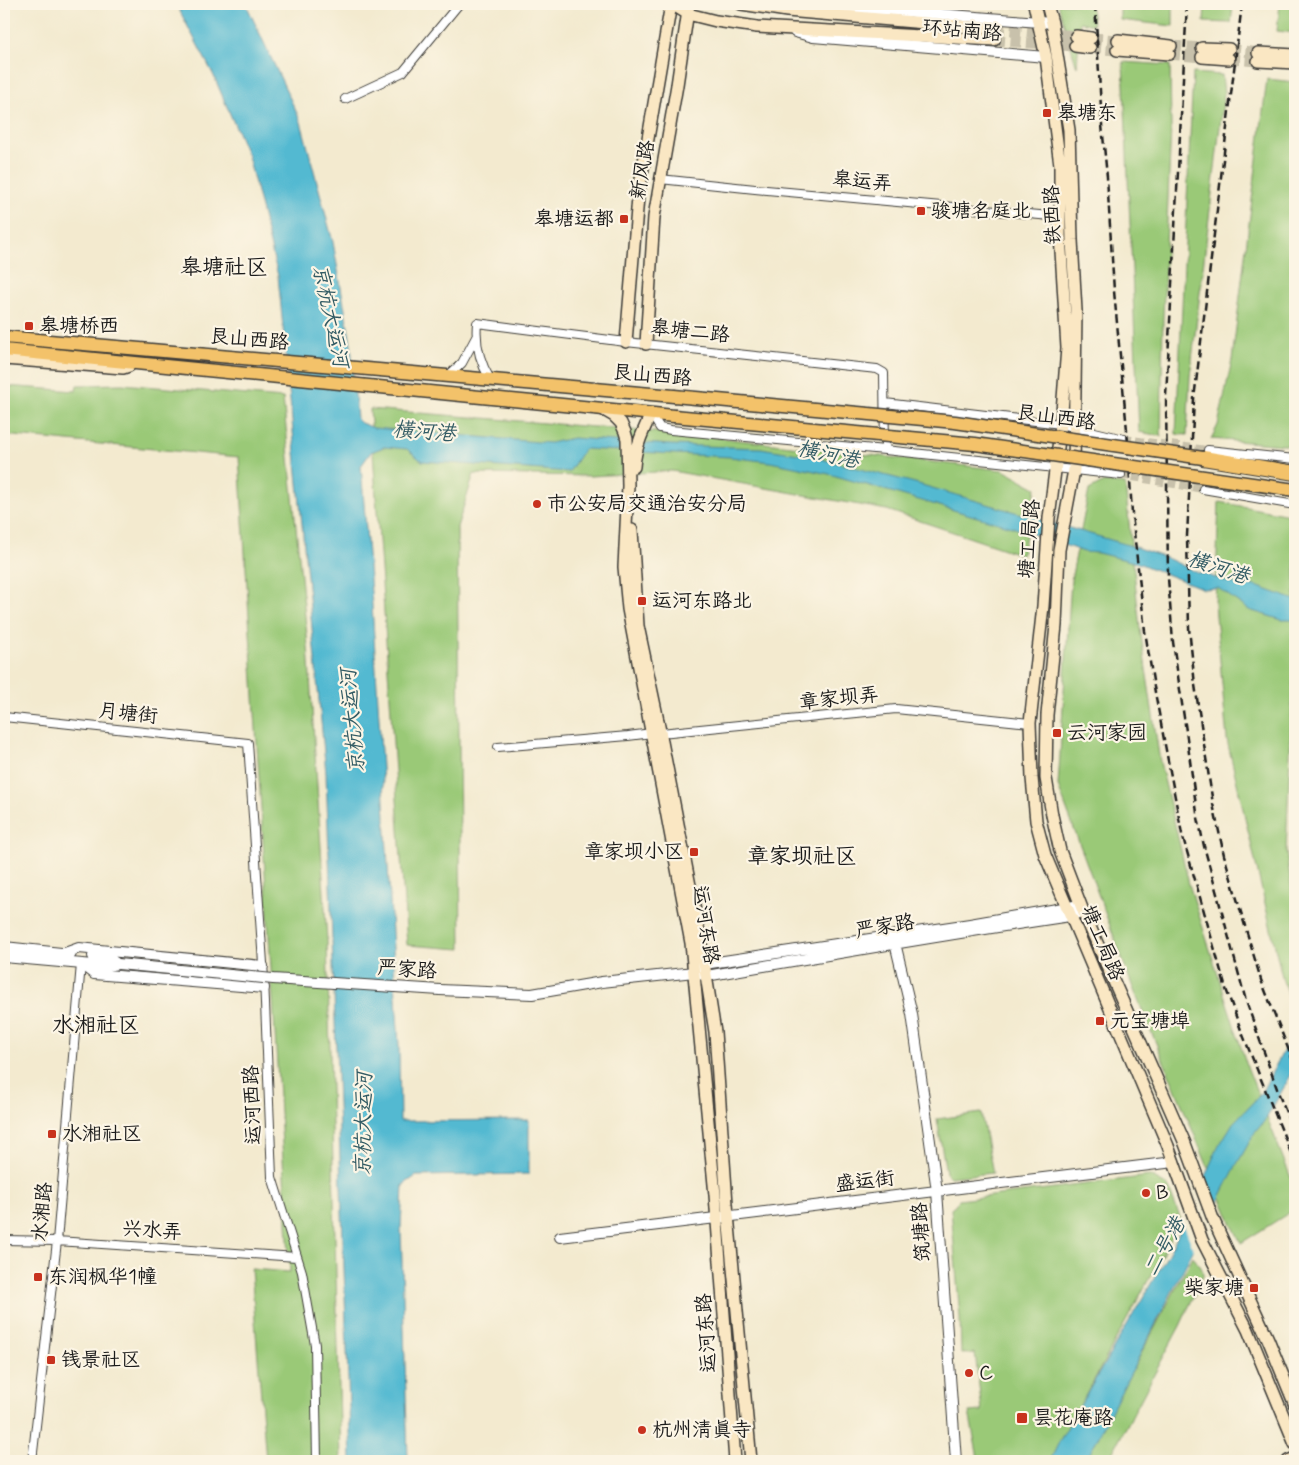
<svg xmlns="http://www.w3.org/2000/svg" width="1299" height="1465" font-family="Mynerve,'LXGW WenKai TC',sans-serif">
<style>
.green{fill:#9ac977;stroke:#5b724a}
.water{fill:#53b9d1;stroke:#386a76}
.pier{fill:#f3eacf}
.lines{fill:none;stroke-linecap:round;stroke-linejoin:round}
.minor-tunnel{stroke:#c8c1ab;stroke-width:8;stroke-dasharray:8 4;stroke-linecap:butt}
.secondary-tunnel{stroke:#c8c1ab;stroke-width:11;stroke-dasharray:11 5.5;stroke-linecap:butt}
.minor-casing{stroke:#3c3b37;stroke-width:10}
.tertiary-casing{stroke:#3c3b37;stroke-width:12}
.secondary-casing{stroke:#3c3b37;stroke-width:14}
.primary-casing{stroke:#3c3b37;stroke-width:15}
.trunk-casing{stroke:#3c3b37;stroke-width:16}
.minor{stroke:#fff;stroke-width:8}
.tertiary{stroke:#fff;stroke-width:10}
.secondary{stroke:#fae7c3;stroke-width:11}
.primary{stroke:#f3c26a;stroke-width:12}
.trunk{stroke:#f3c26a;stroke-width:14}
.rail{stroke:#1c1c1c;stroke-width:2.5;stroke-dasharray:8 4;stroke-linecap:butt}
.tertiary-bridge-casing{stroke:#3c3b37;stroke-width:12;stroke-linecap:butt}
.primary-bridge-casing{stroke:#3c3b37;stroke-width:15;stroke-linecap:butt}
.tertiary-bridge{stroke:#fff;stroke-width:10}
.primary-bridge{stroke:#f3c26a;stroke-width:12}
.poi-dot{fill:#c8321e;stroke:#fcf5e5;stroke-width:2}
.labels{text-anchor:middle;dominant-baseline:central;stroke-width:4.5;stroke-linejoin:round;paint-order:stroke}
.street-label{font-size:20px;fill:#1c1c1c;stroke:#fcf5e5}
.poi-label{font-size:20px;fill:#1c1c1c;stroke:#fcf5e5;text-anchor:start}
.water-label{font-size:21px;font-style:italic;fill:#325b64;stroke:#fcf5e5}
.quarter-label{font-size:22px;fill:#1c1c1c;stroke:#fcf5e5}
</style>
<rect width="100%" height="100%" fill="#fcf5e5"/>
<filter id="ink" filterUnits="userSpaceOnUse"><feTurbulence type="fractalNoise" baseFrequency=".02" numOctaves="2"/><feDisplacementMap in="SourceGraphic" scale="10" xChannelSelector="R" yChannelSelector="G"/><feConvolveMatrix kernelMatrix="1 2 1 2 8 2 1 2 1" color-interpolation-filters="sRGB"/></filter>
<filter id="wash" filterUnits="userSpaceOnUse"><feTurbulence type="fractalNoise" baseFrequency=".0096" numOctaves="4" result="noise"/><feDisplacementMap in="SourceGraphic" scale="20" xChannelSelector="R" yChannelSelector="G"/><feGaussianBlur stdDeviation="1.12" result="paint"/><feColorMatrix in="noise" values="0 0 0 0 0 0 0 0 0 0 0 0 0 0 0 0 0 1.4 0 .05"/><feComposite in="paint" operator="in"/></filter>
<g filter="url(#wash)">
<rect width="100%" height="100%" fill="#f3eacf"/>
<!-- green -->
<path class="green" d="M 1058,4 L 1091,4 L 1093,25 L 1080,22 L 1077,67 Z
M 1120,4 L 1173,4 L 1173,26 L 1120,20 Z
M 1205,4 L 1233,4 L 1231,23 L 1204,22 Z
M 1280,4 L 1295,4 L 1295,33 L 1277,31 Z
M 1123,62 L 1170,65 L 1171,126 L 1163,318 L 1161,436 L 1139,432 Z
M 1193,73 L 1222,75 L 1224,93 L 1190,376 L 1187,435 L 1176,434 Z
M 1267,79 L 1295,82 L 1295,446 L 1211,439 L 1218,425 L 1232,360 Z
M 4,377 L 6,377 L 5,386 L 76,391 L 77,385 L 122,384 L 283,398 L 308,646 L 327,940 L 341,1461 L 266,1461 L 251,1269 L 290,1272 L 239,457 L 4,435 Z
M 370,409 L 694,435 L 1003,470 L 1036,488 L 1022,555 L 887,510 L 672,471 L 591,476 L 474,474 L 457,527 L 461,949 L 407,945 Z
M 1104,482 L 1125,484 L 1140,629 L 1160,762 L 1189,884 L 1248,1069 L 1295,1188 L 1295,1216 L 1292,1211 L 1241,1243 L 1230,1220 L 1133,988 L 1058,786 L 1071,580 L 1089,490 Z
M 1219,502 L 1295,516 L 1295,677 L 1293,678 L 1286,852 L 1295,909 L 1295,1013 L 1283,981 L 1227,740 L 1215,604 Z
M 981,1113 L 993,1173 L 950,1177 L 946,1173 L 937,1119 Z
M 1150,1176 L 1168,1186 L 1181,1220 L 1050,1461 L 977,1461 L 978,1458 L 969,1412 L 982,1411 L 975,1353 L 961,1354 L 960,1318 L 951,1209 L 959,1200 Z
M 1193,1256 L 1204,1274 L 1180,1326 L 1108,1461 L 1084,1461 Z"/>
<!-- water -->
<path class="water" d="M 176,4 L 246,4 L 301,122 L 333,242 L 351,344 L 357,419 L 361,423 L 374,428 L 550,443 L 573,438 L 671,445 L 761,448 L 810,456 L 915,483 L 1135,547 L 1169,559 L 1198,573 L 1205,574 L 1230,583 L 1256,586 L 1295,600 L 1295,620 L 1282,620 L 1249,610 L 1218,588 L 1204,589 L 1138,563 L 1098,553 L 1084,552 L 1012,527 L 829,474 L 770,462 L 730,457 L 584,449 L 569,472 L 422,461 L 407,449 L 384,447 L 371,452 L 361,466 L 372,604 L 399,1046 L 400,1121 L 529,1120 L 529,1174 L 416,1176 L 403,1185 L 401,1228 L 408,1461 L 351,1461 L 326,773 L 278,276 L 248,156 L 213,74 Z
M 1295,1024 L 1295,1068 L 1266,1119 L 1254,1134 L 1237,1164 L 1086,1461 L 1050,1461 L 1060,1440 L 1167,1256 L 1184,1223 L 1217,1149 L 1233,1123 L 1260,1095 L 1293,1033 Z"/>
<!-- pier -->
<path class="pier" d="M 1203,1176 L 1217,1208 L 1194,1251 L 1182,1221 Z"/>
</g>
<g filter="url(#ink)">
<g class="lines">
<!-- minor-tunnel -->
<path class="minor-tunnel" d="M 1124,439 L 1208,450
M 1121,475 L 1203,489"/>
<!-- secondary-tunnel -->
<path class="secondary-tunnel" d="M 994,29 L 1076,36
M 1091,38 L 1118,40
M 994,40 L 1075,46
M 1171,46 L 1202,48
M 1090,48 L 1117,50
M 1229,49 L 1258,53
M 1169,54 L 1202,57
M 1229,59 L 1258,61"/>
<!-- minor casing -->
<g class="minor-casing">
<path id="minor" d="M 345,99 L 403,72 L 459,4
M 660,179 L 755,189 L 1061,217
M 448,376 L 462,363 L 476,337
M 490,379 C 479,361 475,344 477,323 L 626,342 L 877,369 L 884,373 L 885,450
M 885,403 L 1061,424 L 1124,439
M 651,414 L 660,428 L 671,430 L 885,450 L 1121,475
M 1208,450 L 1295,459
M 1203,489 L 1295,505
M 4,717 L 248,743 L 264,978 L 272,1177 L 302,1272 L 315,1345 L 317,1461
M 498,747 L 628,736 L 652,733 L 661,733 L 896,709 L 1030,723
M 4,1240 L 57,1241 L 297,1257
M 32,1461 L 57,1241 L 81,964"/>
</g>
<!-- tertiary casing -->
<g class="tertiary-casing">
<path id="tertiary" d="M 813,4 L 1052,23
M 768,5 L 800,4
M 795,32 L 813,37 L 1046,57
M 895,943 L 912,1014 L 937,1191 L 956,1461
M 4,947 L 71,954
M 65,953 L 79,948 L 263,966
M 93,956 L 105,957 L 118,964
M 4,957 L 105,966 L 118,964
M 81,964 L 94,974 L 264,988
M 699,968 L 704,964 L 970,924 L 1080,905
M 440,990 L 532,994 L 602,982 L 694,972 L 706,976 C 827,955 948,934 1070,916 L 1083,911
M 560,1237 L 1174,1162"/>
</g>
<!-- secondary casing -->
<g class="secondary-casing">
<path id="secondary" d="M 672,4 L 688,14 L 716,21 L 757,27 L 994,40
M 741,4 L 787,11 L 994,29
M 1034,4 L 1046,57 L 1060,165 L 1060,235 L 1067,348 L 1061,424 L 1049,518 L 1043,606 L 1030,723 L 1032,778 L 1036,821 L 1045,855 L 1168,1146 L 1202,1240 L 1248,1330 L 1295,1444
M 1047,4 L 1052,23 L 1069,130 L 1072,240 L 1076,311 L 1074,470 L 1059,550 L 1056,625 L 1047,715 L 1046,778 L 1052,815 L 1060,851 L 1083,911 L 1184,1141 L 1213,1219 L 1268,1339 L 1295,1405
M 1076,36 L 1091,38
M 1118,40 L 1171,46
M 1075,46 L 1090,48
M 1202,48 L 1229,49
M 1117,50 L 1169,54
M 1258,53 L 1295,55
M 1202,57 L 1229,59
M 1258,61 L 1295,63
M 626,342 L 638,197 L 671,4
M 646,344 L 654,217 L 677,85 L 689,4
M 4,359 L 123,368 L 129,366
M 602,409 L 614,416 L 621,423 L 625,432 L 627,439 L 628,486 L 624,567 L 628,609 L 691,943 L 715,1195 L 735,1461
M 634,467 C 635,448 643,431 651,414
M 632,530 L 638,626 L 656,711 L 700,937 L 715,1032 L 727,1204 L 751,1461
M 1288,1461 L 1295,1458"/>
</g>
<!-- primary casing -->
<g class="primary-casing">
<path id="primary" d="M 4,337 L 674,396
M 4,350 L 674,416"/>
</g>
<!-- trunk casing -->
<g class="trunk-casing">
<path id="trunk" d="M 1203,458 L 1295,473"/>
</g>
<!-- minor -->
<use href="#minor" class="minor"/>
<!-- tertiary -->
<use href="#tertiary" class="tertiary"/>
<!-- secondary -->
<use href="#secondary" class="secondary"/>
<!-- primary -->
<use href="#primary" class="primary"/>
<!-- trunk -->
<use href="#trunk" class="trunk"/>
<!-- rail -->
<path class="rail" d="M 1095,4 L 1102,125 L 1107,177 L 1114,291 L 1127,430 L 1132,514 L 1145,631 L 1154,687 L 1182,834 L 1226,989 L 1241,1030 L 1295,1163
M 1187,4 L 1166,396 L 1168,578 L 1173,642 L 1187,738 L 1197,813 L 1204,846 L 1246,1001 L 1281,1100 L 1295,1134
M 1242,4 L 1194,399 L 1187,536 L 1189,628 L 1195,685 L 1213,804 L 1224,855 L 1261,980 L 1295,1066"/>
<!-- tertiary-bridge casing -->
<g class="tertiary-bridge-casing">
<path id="tertiary-bridge" d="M 118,964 L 273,979 L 440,990"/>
</g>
<!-- primary-bridge casing -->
<g class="primary-bridge-casing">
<path id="primary-bridge" d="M 674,396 L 955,422 L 1203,458
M 674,416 L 975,444 L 1295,490"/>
</g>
<!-- tertiary-bridge -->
<use href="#tertiary-bridge" class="tertiary-bridge"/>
<!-- primary-bridge -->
<use href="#primary-bridge" class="primary-bridge"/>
</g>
</g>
<!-- markers -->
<g class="poi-dot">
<rect x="1042" y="108" width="10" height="10" rx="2.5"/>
<rect x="916" y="206" width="10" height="10" rx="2.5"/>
<rect x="619" y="214" width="10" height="10" rx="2.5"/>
<rect x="24" y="321" width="10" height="10" rx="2.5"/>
<circle cx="537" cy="504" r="5"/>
<rect x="637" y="596" width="10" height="10" rx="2.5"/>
<rect x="1052" y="728" width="10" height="10" rx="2.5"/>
<rect x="689" y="847" width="10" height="10" rx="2.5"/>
<rect x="1095" y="1016" width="10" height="10" rx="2.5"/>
<rect x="47" y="1129" width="10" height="10" rx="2.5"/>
<circle cx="1146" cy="1193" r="5"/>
<rect x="33" y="1272" width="10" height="10" rx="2.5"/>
<rect x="1249" y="1283" width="10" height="10" rx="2.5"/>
<rect x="46" y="1355" width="10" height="10" rx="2.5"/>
<circle cx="969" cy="1373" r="5"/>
<rect x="1016" y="1412" width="12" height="12" rx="2.5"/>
<circle cx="642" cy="1430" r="5"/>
</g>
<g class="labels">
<!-- street labels -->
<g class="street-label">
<text transform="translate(962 31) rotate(5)">环站南路</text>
<text transform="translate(643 170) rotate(-80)">新风路</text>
<text transform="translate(862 182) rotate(5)">皋运弄</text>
<text transform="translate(1053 215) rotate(-92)">铁西路</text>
<text transform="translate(690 332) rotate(6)">皋塘二路</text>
<text transform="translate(249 340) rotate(5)">艮山西路</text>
<text transform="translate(652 376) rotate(5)">艮山西路</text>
<text transform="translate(1056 418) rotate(8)">艮山西路</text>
<text transform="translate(1030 539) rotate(-85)">塘工局路</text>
<text transform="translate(839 699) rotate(-6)">章家坝弄</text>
<text transform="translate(128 714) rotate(6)">月塘街</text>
<text transform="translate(705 925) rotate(81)">运河东路</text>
<text transform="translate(885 927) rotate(-9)">严家路</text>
<text transform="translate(1102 943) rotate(67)">塘工局路</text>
<text transform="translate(407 970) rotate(4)">严家路</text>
<text transform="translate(253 1105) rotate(-92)">运河西路</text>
<text transform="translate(865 1182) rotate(-7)">盛运街</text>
<text transform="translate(43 1212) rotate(-85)">水湘路</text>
<text transform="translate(152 1231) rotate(4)">兴水弄</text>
<text transform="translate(922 1232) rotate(-94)">筑塘路</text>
<text transform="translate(707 1333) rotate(-94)">运河东路</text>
</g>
<!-- poi labels -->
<g class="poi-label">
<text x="1057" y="113">皋塘东</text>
<text x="931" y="211">骏塘名庭北</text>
<text x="614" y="219" text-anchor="end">皋塘运都</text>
<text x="39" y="326">皋塘桥西</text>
<text x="547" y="504">市公安局交通治安分局</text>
<text x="652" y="601">运河东路北</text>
<text x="1067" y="733">云河家园</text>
<text x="684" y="852" text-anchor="end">章家坝小区</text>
<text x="1110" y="1021">元宝塘埠</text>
<text x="62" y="1134">水湘社区</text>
<text x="1156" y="1193">B</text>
<text x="48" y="1277">东润枫华1幢</text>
<text x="1244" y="1288" text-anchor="end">柴家塘</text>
<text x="61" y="1360">钱景社区</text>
<text x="979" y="1373">C</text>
<text x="1033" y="1418">昙花庵路</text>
<text x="652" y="1430">杭州清真寺</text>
</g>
<!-- water labels -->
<g class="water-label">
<text transform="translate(330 316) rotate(78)">京杭大运河</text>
<text transform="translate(424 432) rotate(4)">横河港</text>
<text transform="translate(828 455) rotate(12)">横河港</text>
<text transform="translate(1218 568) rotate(18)">横河港</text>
<text transform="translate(353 721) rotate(-95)">京杭大运河</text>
<text transform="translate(364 1124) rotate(-89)">京杭大运河</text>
<text transform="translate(1165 1247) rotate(-61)">二号港</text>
</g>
<!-- quarter labels -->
<g class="quarter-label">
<text x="224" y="268">皋塘社区</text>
<text x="802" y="857">章家坝社区</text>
<text x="96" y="1026">水湘社区</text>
</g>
</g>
<!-- margin -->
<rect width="1299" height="1465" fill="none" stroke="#fcf5e5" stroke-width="20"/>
</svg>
